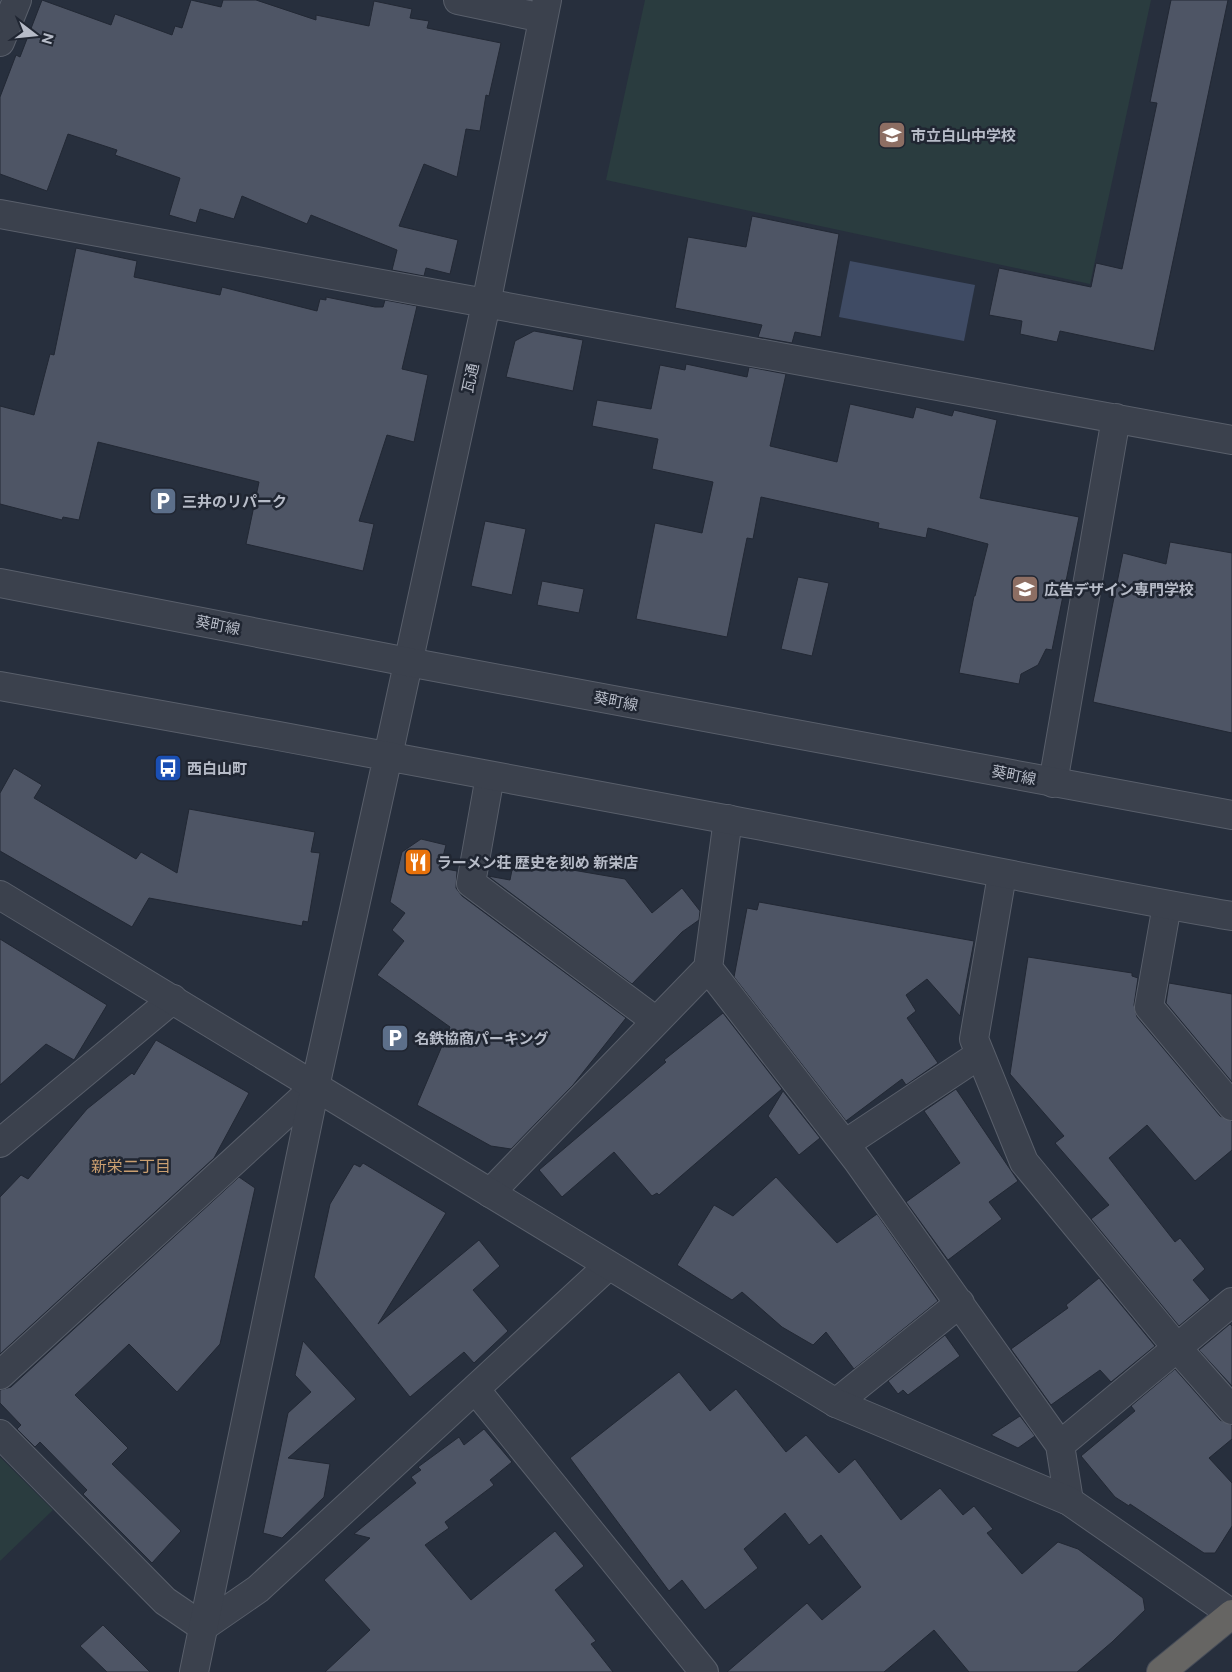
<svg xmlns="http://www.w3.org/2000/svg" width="1232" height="1672" font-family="'Public Sans','Noto Sans JP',sans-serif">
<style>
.green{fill:#2a3c3f}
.water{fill:#3f4b64}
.building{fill:#4e5565;stroke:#222834}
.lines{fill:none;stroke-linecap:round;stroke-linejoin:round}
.minor-casing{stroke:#595f6b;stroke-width:30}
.tertiary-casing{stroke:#595f6b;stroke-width:30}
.trunk-casing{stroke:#464c58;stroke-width:30}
.minor{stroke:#3b414d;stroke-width:28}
.tertiary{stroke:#3b414d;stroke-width:28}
.trunk{stroke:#666563;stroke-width:28}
.labels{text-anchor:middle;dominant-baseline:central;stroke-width:5;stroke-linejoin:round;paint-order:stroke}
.poi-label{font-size:15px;font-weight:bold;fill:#b7bcc8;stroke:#202632;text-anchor:start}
.street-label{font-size:15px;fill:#b7bcc8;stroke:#202632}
.neighbourhood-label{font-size:16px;fill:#ca9f70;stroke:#202632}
</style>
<rect width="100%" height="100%" fill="#272f3d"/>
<!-- green -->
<path class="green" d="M 645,0 L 1151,0 L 1090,284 L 606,180 Z
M 0,1457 L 53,1510 L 0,1561 Z"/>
<!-- water -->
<path class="water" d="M 850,261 L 975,285 L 964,341 L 839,317 Z"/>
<!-- building -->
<path class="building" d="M 42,0 L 111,25 L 115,14 L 172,35 L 175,26 L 182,28 L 191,0 L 221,7 L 223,0 L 256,0 L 316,20 L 316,15 L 369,26 L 374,1 L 412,9 L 410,18 L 429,21 L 427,28 L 501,43 L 489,96 L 486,95 L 480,131 L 466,129 L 457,177 L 424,164 L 399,226 L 458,240 L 450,274 L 426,268 L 424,276 L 392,270 L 397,250 L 311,215 L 307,224 L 242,196 L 234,219 L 200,209 L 196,223 L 169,215 L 180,178 L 115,155 L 117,150 L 68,134 L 47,191 L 0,174 L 0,97 L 16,55 L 20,57 Z
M 1171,0 L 1228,0 L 1154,351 L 1060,331 L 1057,342 L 1020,334 L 1022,321 L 989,315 L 999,268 L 1091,287 L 1096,263 L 1122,269 L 1157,103 L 1150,102 Z
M 752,216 L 839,234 L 821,337 L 795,332 L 792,343 L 758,337 L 762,325 L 675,308 L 688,237 L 746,247 Z
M 76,248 L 137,261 L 134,277 L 220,295 L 222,287 L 317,311 L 320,299 L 326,300 L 326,297 L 375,307 L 383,307 L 385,300 L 417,306 L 402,369 L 428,375 L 424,394 L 414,442 L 387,435 L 359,521 L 374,524 L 363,571 L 246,544 L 259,482 L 98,442 L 79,520 L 63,517 L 62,520 L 0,504 L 0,406 L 34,415 L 50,354 L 54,355 Z
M 534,331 L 583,340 L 573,391 L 506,377 L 515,341 Z
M 686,364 L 747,377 L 749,367 L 786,374 L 770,446 L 837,462 L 850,404 L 913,418 L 916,407 L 952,416 L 954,410 L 997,420 L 980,498 L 1079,517 L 1052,650 L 1046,649 L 1038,665 L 1021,674 L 1019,684 L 959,673 L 974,596 L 975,596 L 988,544 L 928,528 L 926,538 L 878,528 L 879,523 L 761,497 L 753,539 L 747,538 L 727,637 L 636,619 L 655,523 L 702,533 L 713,482 L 652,469 L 658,439 L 592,426 L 597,400 L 651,409 L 660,365 L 685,370 Z
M 485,521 L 526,529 L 512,595 L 471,586 Z
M 1170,542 L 1232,553 L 1232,733 L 1093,702 L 1123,553 L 1166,564 Z
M 798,577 L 829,583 L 812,656 L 781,649 Z
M 542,581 L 584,589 L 579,613 L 537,605 Z
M 14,768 L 42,785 L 34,798 L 136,859 L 141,852 L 177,873 L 189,809 L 315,832 L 311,852 L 320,853 L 308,922 L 303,921 L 302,926 L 149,898 L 132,927 L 0,851 L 0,793 Z
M 421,839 L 446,845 L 440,868 L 457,871 L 456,888 L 462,896 L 626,1018 L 573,1085 L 511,1149 L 491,1146 L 417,1105 L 450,1027 L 377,975 L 404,941 L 392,930 L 405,913 L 390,902 L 402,852 Z
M 514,860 L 625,879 L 652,913 L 682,888 L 700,911 L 699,920 L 682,932 L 632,984 L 488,876 L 510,880 Z
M 759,902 L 974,941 L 960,1016 L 927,979 L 906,995 L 916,1011 L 907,1018 L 938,1063 L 906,1085 L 902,1079 L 846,1121 L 734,977 L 747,908 L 757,910 Z
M 0,939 L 107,1005 L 74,1060 L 46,1044 L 0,1085 Z
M 1028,957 L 1132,973 L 1132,976 L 1138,978 L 1134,1005 L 1137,1017 L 1220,1116 L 1232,1121 L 1232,1150 L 1195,1181 L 1147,1125 L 1109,1158 L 1175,1242 L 1180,1238 L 1205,1269 L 1193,1280 L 1210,1300 L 1179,1326 L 1091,1219 L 1109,1205 L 1055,1143 L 1064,1136 L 1010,1074 Z
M 1169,983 L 1232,994 L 1232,1082 L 1166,1003 Z
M 723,1013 L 782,1089 L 659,1195 L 657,1193 L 652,1196 L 614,1152 L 562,1197 L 539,1170 L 666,1062 L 664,1060 Z
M 156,1040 L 249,1093 L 214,1158 L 0,1354 L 0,1197 L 21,1175 L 28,1179 L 87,1109 L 132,1073 L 134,1075 Z
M 956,1089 L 1018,1181 L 989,1202 L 1002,1219 L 948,1260 L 906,1202 L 960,1163 L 924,1111 Z
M 783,1091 L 820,1138 L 799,1155 L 768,1116 Z
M 363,1163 L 446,1213 L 378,1324 L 479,1240 L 500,1266 L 473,1290 L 508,1331 L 474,1363 L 464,1352 L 410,1397 L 314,1277 L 330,1204 L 354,1164 L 360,1167 Z
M 239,1177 L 255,1188 L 220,1344 L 177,1392 L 129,1344 L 75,1395 L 128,1448 L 112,1464 L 181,1531 L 152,1563 L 83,1494 L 87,1490 L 40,1442 L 35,1447 L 17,1429 L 21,1425 L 0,1403 L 0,1390 L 11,1387 Z
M 776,1177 L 837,1243 L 877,1214 L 938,1301 L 854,1369 L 826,1332 L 813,1345 L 782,1327 L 742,1292 L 732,1300 L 677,1265 L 714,1205 L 733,1216 Z
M 1099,1278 L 1155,1346 L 1111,1382 L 1100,1370 L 1051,1405 L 1011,1349 L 1068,1308 L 1066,1305 Z
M 1230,1324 L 1232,1326 L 1232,1386 L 1199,1350 Z
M 945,1335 L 960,1356 L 908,1395 L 903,1390 L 898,1394 L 888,1381 Z
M 303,1341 L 356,1399 L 288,1458 L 330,1464 L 324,1497 L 282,1538 L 263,1533 L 288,1413 L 311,1392 L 295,1375 Z
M 1175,1369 L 1220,1420 L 1232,1425 L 1232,1439 L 1209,1458 L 1232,1483 L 1232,1526 L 1215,1553 L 1204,1553 L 1130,1504 L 1129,1506 L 1115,1497 L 1081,1456 L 1135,1411 L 1131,1406 Z
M 679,1372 L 710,1411 L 736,1389 L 786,1452 L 806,1435 L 839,1473 L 855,1459 L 901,1520 L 940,1488 L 963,1515 L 974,1506 L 993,1529 L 987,1533 L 1022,1574 L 1058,1542 L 1078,1549 L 1143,1598 L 1145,1610 L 1112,1642 L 1077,1672 L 969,1672 L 934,1630 L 884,1672 L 727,1672 L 807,1603 L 822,1620 L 861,1587 L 821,1535 L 809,1545 L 785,1513 L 744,1549 L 758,1568 L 705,1610 L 682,1580 L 669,1591 L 570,1458 Z
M 1020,1416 L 1035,1436 L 1018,1448 L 991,1435 Z
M 484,1429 L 512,1462 L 490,1480 L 494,1485 L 445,1522 L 449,1528 L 425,1545 L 471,1600 L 555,1531 L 584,1566 L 555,1590 L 596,1641 L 591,1644 L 613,1672 L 325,1672 L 370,1630 L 324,1580 L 370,1538 L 354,1534 L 416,1483 L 411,1477 L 421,1470 L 418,1467 L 459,1437 L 464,1445 Z
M 103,1625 L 150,1672 L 107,1672 L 80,1646 Z"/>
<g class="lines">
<!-- minor casing -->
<g class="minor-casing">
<path id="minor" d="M 458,0 L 543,18
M 0,42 L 17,0
M 0,214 L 1232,440
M 388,756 L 486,304 L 547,0
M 490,776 L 471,883 L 656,1021
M 1053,783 L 1116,418
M 728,819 L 708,968 L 857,1160 L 1060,1445
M 1002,875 L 974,1039 L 1024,1162 L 1178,1349 L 1232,1410
M 1167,905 L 1149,1007 L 1232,1106
M 0,1143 L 173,999
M 845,1144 L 979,1055
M 490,1193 L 708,968
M 608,1266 L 475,1389 L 704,1672
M 0,1375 L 315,1087
M 836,1403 L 960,1303
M 0,1434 L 165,1601 L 203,1627 L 258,1589 L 475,1389
M 1069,1501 L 1060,1445 L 1232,1302"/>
</g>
<!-- tertiary casing -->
<g class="tertiary-casing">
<path id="tertiary" d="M 0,583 L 408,662 L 1232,815
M 0,686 C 242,729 483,773 725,819 C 894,850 1062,887 1232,916
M 0,895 L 836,1403 L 1069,1501 L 1232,1614
M 194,1672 L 315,1087 L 388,756"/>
</g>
<!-- trunk casing -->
<g class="trunk-casing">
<path id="trunk" d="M 1161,1672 L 1232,1614"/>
</g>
<!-- minor -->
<use href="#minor" class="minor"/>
<!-- tertiary -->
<use href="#tertiary" class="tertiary"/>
<!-- trunk -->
<use href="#trunk" class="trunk"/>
</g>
<!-- icons -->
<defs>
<g id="school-square" transform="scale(1.4375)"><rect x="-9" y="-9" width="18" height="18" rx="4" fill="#8d6e63" stroke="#202632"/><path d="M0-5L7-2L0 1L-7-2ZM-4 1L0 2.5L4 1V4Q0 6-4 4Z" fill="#fff"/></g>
<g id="parking-square" transform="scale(1.4375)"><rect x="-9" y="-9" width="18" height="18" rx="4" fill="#5c6f8a" stroke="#202632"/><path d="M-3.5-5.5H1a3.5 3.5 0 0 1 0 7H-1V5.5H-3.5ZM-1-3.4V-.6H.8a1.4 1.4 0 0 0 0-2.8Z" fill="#fff"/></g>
<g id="university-square" transform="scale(1.4375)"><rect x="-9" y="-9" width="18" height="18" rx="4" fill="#8d6e63" stroke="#202632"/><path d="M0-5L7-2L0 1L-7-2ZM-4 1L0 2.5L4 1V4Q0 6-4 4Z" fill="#fff"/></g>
<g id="bus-square" transform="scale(1.4375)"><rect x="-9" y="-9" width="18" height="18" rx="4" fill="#1a4fb4" stroke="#202632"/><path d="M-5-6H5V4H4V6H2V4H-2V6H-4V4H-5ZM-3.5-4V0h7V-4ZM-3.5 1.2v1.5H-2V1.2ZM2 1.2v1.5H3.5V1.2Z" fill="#fff"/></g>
<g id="restaurant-square" transform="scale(1.4375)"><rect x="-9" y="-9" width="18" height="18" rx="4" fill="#e8710a" stroke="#202632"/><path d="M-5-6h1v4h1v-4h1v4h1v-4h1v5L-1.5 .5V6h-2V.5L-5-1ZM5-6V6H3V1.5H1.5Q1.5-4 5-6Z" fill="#fff"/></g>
</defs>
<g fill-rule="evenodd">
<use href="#school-square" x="892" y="135"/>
<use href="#parking-square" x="163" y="501"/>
<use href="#university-square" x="1025" y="589"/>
<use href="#bus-square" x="168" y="768"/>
<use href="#restaurant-square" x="418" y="862"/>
<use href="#parking-square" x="395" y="1038"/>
</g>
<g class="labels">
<!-- poi labels -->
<g class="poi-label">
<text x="911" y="135">市立白山中学校</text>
<text x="182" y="501">三井のリパーク</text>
<text x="1044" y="589">広告デザイン専門学校</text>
<text x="187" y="768">西白山町</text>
<text x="437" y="862">ラーメン荘 歴史を刻め 新栄店</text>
<text x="414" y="1038">名鉄協商パーキング</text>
</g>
<!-- street labels -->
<g class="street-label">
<text transform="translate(470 378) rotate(-78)">瓦通</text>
<text transform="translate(218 625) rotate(11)">葵町線</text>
<text transform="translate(616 701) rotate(11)">葵町線</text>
<text transform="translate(1014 775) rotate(11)">葵町線</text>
</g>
<!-- neighbourhood labels -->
<g class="neighbourhood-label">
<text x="131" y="1166">新栄二丁目</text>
</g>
</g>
<!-- north arrow -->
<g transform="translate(35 35) rotate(106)" stroke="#202632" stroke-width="4" paint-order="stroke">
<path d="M0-4L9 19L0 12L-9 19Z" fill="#b7bcc8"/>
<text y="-8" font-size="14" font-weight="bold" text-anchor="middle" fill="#b7bcc8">N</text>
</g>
</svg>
